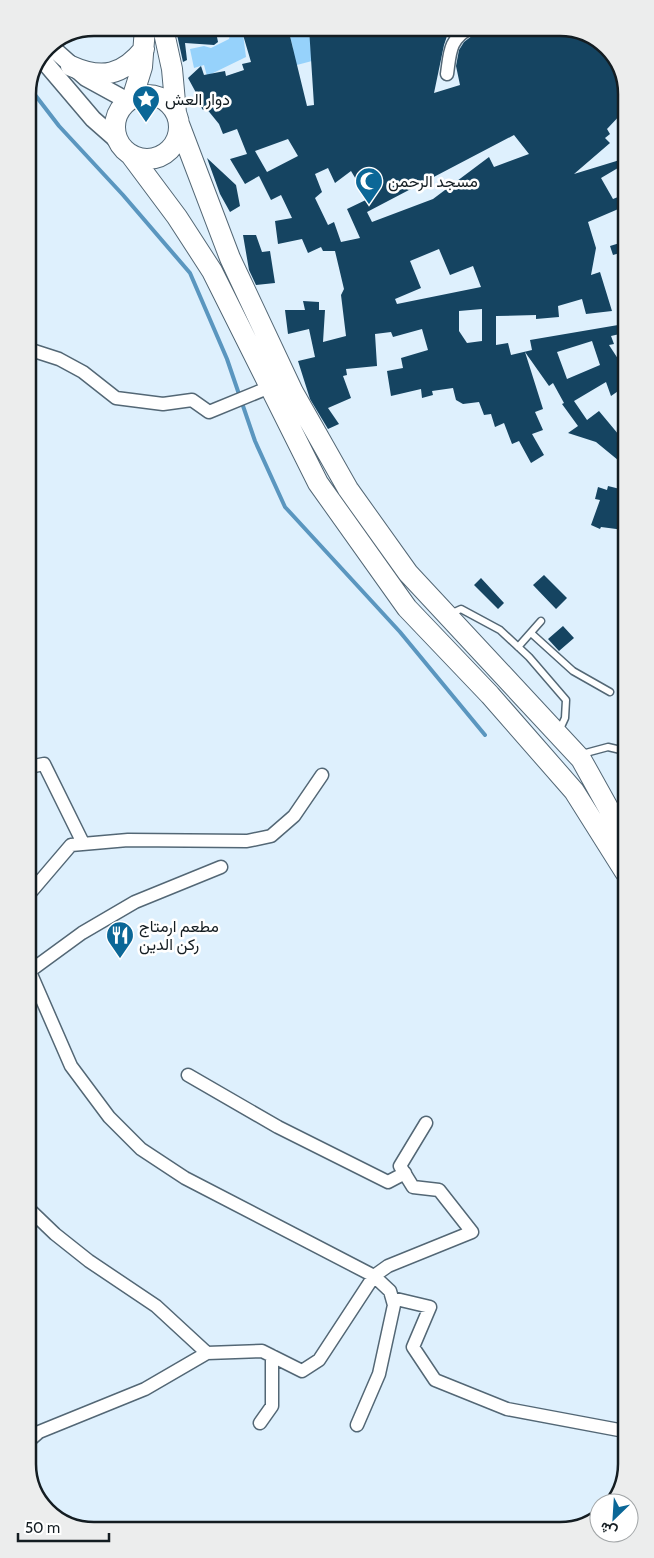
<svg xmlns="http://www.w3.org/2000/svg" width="654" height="1558" font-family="Cabin,Vazirmatn,sans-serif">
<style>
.green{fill:#96d2fb}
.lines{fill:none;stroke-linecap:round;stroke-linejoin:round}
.stream{stroke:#5a96bf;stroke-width:4}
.building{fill:#154461;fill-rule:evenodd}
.service-casing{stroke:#536775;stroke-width:9}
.minor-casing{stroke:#536775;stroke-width:15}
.tertiary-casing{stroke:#536775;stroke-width:19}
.primary-casing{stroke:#536775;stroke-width:22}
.service{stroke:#fff;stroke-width:6}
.minor{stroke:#fff;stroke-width:12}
.tertiary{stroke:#fff;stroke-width:16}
.primary{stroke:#fff;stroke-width:20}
.labels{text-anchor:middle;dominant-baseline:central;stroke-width:5;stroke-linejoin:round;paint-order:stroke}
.poi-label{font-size:16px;fill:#141d22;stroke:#fff;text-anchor:start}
.rim{fill:none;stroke:#141d22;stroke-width:2.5}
</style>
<rect width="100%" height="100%" fill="#def0fd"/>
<!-- green -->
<path class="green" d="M 288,28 L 309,28 L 312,61 L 293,66 L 293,48 Z
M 230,34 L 243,34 L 246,57 L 207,76 L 204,65 L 194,68 L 190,49 L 204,46 L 211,48 L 229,39 Z"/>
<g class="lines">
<!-- stream -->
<path class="stream" d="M 29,87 L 59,126 L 123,195 L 190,273 L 227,359 L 255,441 L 285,507 L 400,632 L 485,735"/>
</g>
<!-- building -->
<path class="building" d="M 177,28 L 201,28 L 200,35 L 216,32 L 218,42 L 214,45 L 185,43 L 187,60 L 183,62 L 176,30 Z
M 241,28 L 288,28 L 307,106 L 314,105 L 309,28 L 366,30 L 365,28 L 456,28 L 450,34 L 449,30 L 444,45 L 434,93 L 460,85 L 456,66 L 459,50 L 464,42 L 477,32 L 478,28 L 564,28 L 601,42 L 623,73 L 623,112 L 607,129 L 610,134 L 605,138 L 610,143 L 574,174 L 623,159 L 623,165 L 601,178 L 613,199 L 623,195 L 623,207 L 588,222 L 596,248 L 591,275 L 600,272 L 612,311 L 586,314 L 582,299 L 558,306 L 559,317 L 536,319 L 536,315 L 496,316 L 496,345 L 508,343 L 511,355 L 532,350 L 530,340 L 624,324 L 624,333 L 611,336 L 614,344 L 609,345 L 624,368 L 624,387 L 611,396 L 606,382 L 574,401 L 587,420 L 599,411 L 624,441 L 624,465 L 596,442 L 568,433 L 578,426 L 562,404 L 564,403 L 553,383 L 549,386 L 525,352 L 543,409 L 535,412 L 543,430 L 532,434 L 544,455 L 531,463 L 519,441 L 512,444 L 504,423 L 495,427 L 491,414 L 484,415 L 479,402 L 463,404 L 456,400 L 453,388 L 432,391 L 433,395 L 422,398 L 421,389 L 391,396 L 387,371 L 403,368 L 401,358 L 428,350 L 422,329 L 393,337 L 391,332 L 375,334 L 377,366 L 346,369 L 347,375 L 343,376 L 351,398 L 328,408 L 339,424 L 328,429 L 310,399 L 298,361 L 315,357 L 309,329 L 288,334 L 285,310 L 305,310 L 303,301 L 319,302 L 319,310 L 325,310 L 323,342 L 346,336 L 341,295 L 344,289 L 335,251 L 323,251 L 321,247 L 308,253 L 302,239 L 278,244 L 275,221 L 292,218 L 281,195 L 271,200 L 259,176 L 245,184 L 230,159 L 247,154 L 237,129 L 223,134 L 219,124 L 206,108 L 203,110 L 198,103 L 200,100 L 188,78 L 201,66 L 204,75 L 225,71 L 226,76 L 244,70 L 242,64 L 251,62 ZM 514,135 L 529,154 L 494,167 L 489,157 L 433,199 L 372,222 L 367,212 ZM 288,139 L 298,156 L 267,172 L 255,151 ZM 328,168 L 335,183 L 351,171 L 357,181 L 359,180 L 372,197 L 347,209 L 360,238 L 341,242 L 334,222 L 328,225 L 315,198 L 322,192 L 315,174 ZM 439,249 L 450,275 L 473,266 L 481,287 L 397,304 L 395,299 L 421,288 L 410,261 ZM 482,309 L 482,341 L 467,343 L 459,331 L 459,311 ZM 592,341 L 600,365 L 567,379 L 557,352 Z
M 207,158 L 236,185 L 240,206 L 230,212 L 220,194 Z
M 243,235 L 256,235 L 262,252 L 270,251 L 275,283 L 256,285 L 249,270 Z
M 623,242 L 623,252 L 613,255 L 610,246 Z
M 608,486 L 624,490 L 624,530 L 601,527 L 600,529 L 591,525 L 600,500 L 595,499 L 598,487 L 607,490 Z
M 544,575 L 567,598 L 556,609 L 533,585 Z
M 481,578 L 504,603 L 498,609 L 474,585 Z
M 563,626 L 574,638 L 559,651 L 548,639 Z"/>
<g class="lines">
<!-- service casing -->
<g class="service-casing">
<path id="service" d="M 450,614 L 461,609 L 500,630 L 529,657 L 566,700 L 565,718 L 559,731
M 531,633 L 573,671 L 610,692
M 518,647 L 541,621
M 582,754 L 608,747 L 625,751"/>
</g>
<!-- minor casing -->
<g class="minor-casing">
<path id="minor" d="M 447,74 C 450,53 449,39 470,28
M 28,349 L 59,359 L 83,372 L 116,398 L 163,404 L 192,400 L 209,412 L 270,387
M 29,767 L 44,764 L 83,843
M 30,893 L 71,845 L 128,840 L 247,841 L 271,836 L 294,816 L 322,775
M 30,971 L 82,933 L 135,902 L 221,867
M 30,972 L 71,1066 L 109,1117 L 141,1149 L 185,1178 L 374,1276 L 390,1291 L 394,1305 L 379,1374 L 357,1425
M 188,1075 L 278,1127 L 388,1182 L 405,1173
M 30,1210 L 55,1234 L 89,1261 L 156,1306 L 207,1353
M 392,1298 L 430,1307 L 413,1347 L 435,1380 L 507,1409 L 619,1430 L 626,1428
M 260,1423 L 272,1406 L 272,1356
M 31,1439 L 39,1432 L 145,1389 L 207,1353 L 262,1351 L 302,1371 L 319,1360 L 374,1276 L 388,1266 L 472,1232 L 439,1190 L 413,1187 L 400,1166 L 426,1123"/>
</g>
<!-- tertiary casing -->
<g class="tertiary-casing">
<path id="tertiary" d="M 50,46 L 86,78 L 128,101
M 42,59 L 93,119 L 118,141"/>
</g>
<!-- primary casing -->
<g class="primary-casing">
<path id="primary" d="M 163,28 L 172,69 L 176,113
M 71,66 C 102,80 123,75 144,49
M115 127a32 32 0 1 1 64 0a32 32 0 1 1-64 0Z
M 132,99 L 142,67 L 145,28
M 179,124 L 230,258 L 293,392 L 348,489 L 408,573 L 581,759 L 625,838
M 130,154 L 177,217 L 212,271 L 318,483 L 407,608 L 490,695 L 574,791 L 625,872"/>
</g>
<!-- service -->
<use href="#service" class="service"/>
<!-- minor -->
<use href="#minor" class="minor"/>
<!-- tertiary -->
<use href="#tertiary" class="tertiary"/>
<!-- primary -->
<use href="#primary" class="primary"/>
</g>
<!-- icons -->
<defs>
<g id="sight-pin" transform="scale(1.4375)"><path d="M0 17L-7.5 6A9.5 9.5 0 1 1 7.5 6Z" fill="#0b6797" stroke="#fff"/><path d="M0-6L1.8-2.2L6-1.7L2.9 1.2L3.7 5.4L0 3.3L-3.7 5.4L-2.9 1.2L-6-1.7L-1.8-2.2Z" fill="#fff"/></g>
<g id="mosque-pin" transform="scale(1.4375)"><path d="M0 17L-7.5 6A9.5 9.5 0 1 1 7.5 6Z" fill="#0b6797" stroke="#fff"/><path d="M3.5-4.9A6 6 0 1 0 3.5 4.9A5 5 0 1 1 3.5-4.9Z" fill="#fff"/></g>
<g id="restaurant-pin" transform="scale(1.4375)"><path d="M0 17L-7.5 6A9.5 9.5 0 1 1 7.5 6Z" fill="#0b6797" stroke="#fff"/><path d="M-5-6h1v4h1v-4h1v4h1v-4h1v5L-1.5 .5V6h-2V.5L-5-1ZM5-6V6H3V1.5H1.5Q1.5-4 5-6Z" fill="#fff"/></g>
</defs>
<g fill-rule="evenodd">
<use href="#sight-pin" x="146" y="99"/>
<use href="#mosque-pin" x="369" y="181"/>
<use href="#restaurant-pin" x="120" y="935"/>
</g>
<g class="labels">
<!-- poi labels -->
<g class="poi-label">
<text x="165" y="99">دوار العش</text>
<text x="388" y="181">مسجد الرحمن</text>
<text x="139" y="926">مطعم ارمتاج<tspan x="139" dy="18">ركن الدين</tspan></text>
</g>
</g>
<!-- crop -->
<path d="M0 0H654V1558H0ZM94 36H560A58 58 0 0 1 618 94V1464A58 58 0 0 1 560 1522H94A58 58 0 0 1 36 1464V94A58 58 0 0 1 94 36Z" fill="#eceded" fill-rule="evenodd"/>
<path class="rim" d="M94 36H560A58 58 0 0 1 618 94V1464A58 58 0 0 1 560 1522H94A58 58 0 0 1 36 1464V94A58 58 0 0 1 94 36Z"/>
<!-- north arrow -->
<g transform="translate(614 1518) rotate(205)"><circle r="24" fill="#ffffff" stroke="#a1a5a7"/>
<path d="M0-4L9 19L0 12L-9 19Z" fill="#0b6797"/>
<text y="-8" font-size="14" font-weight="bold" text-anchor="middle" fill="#141d22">ش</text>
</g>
<!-- scale -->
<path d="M18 1533v8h91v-8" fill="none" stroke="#141d22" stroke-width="2.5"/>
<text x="25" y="1533" font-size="15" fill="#141d22" stroke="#ffffff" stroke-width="4" paint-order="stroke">50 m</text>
</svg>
